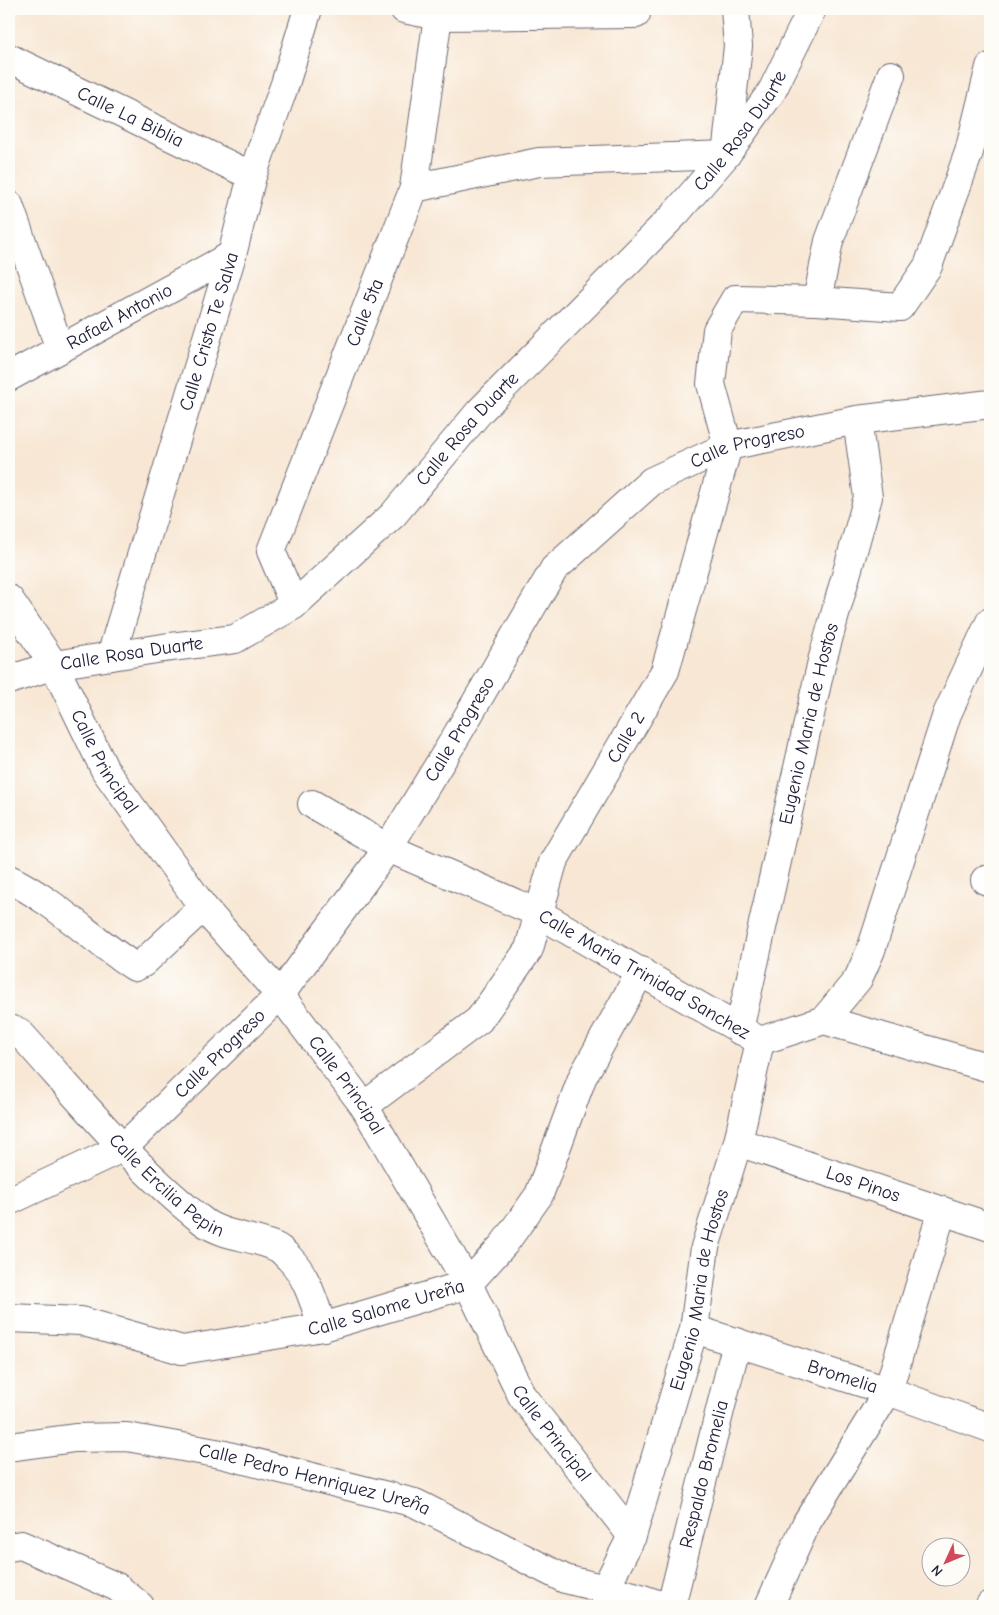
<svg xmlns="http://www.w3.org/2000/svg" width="999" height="1615" font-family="'Comic Neue',sans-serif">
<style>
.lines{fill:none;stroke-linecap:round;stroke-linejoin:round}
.minor-casing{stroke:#6d6771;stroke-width:30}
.tertiary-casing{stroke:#6d6771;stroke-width:30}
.minor{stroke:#fff;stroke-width:28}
.tertiary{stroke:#fff;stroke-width:28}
.labels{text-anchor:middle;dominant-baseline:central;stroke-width:5;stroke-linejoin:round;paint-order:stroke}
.street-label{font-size:19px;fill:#22223b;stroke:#fdfcf7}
</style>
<rect width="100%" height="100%" fill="#fdfcf7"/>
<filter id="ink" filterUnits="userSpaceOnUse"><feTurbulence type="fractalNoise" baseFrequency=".02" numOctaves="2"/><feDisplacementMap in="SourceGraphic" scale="10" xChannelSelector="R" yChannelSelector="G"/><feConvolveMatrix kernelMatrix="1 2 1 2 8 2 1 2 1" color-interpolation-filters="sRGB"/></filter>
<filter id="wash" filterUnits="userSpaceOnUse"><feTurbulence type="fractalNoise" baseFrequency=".0096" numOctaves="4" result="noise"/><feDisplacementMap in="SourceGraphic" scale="20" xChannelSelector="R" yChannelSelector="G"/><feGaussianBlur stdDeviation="1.12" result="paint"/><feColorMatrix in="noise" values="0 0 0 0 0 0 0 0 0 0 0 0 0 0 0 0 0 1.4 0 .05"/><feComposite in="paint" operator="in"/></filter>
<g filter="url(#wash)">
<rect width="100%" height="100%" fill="#f8e7d4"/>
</g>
<g filter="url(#ink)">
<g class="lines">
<!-- minor casing -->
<g class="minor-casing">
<g id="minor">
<path d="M 404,9 L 438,16 L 636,14"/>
<path id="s1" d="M 9,58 L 252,176"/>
<path d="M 414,188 L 539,162 L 726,155 L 738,46 L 735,9"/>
<path d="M 9,205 L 60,349"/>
<path d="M 817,301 L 829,241 L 891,75"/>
<path id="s2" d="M 9,377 L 232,255"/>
<path id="s3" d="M 9,599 L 54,665 L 105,770 L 203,907 L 280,995 L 364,1106 L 468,1284 L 522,1396 L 632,1536"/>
<path id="s4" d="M 294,605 L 271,551 L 414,188 L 439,9"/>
<path id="s5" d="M 111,656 L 232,255 L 252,176 L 285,84 L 308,9"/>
<path id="s6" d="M 9,680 L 54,665 L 163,648 L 235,639 L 294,605 L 393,515 L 480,411 L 676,213 L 726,155 L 772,91 L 812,9"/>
<path id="s7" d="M 312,804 L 388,848 L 538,913 L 760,1041 L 824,1020 L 990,1068"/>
<path d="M 9,879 C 56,902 91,939 135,967 L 143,963 L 203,907"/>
<path d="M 985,880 L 990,882"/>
<path d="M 824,1020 L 858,979 L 871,950 L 947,714 L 990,622"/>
<path id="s8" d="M 9,1029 L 19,1032 C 77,1096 136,1170 204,1222 C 223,1236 255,1237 276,1247 C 281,1249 286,1255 290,1259 C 308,1277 314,1304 323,1327"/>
<path id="s9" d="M 739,1030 L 822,661 L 868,497 L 857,420"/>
<path id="s10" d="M 364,1106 L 479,1020 L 529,949 L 553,862 L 665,671 L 728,446 L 711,384 L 717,330 L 735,299 L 817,301 L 900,307 L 928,266 L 969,152 L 990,67"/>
<path id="s11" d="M 738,1142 L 990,1227"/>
<path id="s12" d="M 9,1201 L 124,1147 L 280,995 L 388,848 L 451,745 L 554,569 L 652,481 L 728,446 L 857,420 L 990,404"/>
<path id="s13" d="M 9,1318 L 81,1321 L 182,1350 L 323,1327 L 468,1284 L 504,1244 L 539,1195 L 582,1078 L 641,971"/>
<path id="s14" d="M 694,1329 L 888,1391 L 990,1428"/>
<path d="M 9,1547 L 21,1545 L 117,1587 L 140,1606"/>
<path id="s15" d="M 605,1606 L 605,1589 L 632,1536 L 694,1329 L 705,1247 L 738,1142 L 760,1041"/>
<path id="s16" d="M 671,1606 L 737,1342"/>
<path d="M 769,1606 L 807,1522 L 888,1391 L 942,1211"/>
<path d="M 990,1606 L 990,1605"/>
</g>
</g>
<!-- tertiary casing -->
<g class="tertiary-casing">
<g id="tertiary">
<path id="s17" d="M 9,1447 L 75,1438 L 127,1437 L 221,1454 L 415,1503 L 565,1579 L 634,1596 L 663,1606"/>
</g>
</g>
<!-- minor -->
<use href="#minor" class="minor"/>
<!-- tertiary -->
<use href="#tertiary" class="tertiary"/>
</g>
</g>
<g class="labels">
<!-- street labels -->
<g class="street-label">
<text stroke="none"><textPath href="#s1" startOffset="135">Calle La Biblia</textPath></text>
<text stroke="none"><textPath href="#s6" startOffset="951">Calle Rosa Duarte</textPath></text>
<text stroke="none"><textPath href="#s4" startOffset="315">Calle 5ta</textPath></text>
<text stroke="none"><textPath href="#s2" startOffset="126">Rafael Antonio</textPath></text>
<text stroke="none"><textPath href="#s5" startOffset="339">Calle Cristo Te Salva</textPath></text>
<text stroke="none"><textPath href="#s6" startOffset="546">Calle Rosa Duarte</textPath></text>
<text stroke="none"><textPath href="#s12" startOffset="1086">Calle Progreso</textPath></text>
<text stroke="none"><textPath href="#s6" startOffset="126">Calle Rosa Duarte</textPath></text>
<text stroke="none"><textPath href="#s9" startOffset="314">Eugenio Maria de Hostos</textPath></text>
<text stroke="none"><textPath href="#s12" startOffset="666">Calle Progreso</textPath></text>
<text stroke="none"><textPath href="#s10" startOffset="465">Calle 2</textPath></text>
<text stroke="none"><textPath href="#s3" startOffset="189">Calle Principal</textPath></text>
<text stroke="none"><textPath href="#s7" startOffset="374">Calle Maria Trinidad Sanchez</textPath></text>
<text stroke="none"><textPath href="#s12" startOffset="261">Calle Progreso</textPath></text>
<text stroke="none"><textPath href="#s3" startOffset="594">Calle Principal</textPath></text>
<text stroke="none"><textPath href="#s8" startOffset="224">Calle Ercilia Pepin</textPath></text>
<text stroke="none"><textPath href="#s11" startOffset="132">Los Pinos</textPath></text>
<text stroke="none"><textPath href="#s15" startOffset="332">Eugenio Maria de Hostos</textPath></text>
<text stroke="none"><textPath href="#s13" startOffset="386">Calle Salome Ureña</textPath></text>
<text stroke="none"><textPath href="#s14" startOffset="156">Bromelia</textPath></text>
<text stroke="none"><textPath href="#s3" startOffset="999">Calle Principal</textPath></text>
<text stroke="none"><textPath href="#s16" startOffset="136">Respaldo Bromelia</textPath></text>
<text stroke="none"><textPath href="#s17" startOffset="311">Calle Pedro Henriquez Ureña</textPath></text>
</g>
</g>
<!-- margin -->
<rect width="999" height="1615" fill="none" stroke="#fdfcf7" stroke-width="30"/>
<!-- north arrow -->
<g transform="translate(946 1562) rotate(226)"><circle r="24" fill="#fdfcf7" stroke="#a5a5ac"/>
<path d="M0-4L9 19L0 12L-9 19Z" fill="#d1495b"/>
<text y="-8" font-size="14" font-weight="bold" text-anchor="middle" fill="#22223b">N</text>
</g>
</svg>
